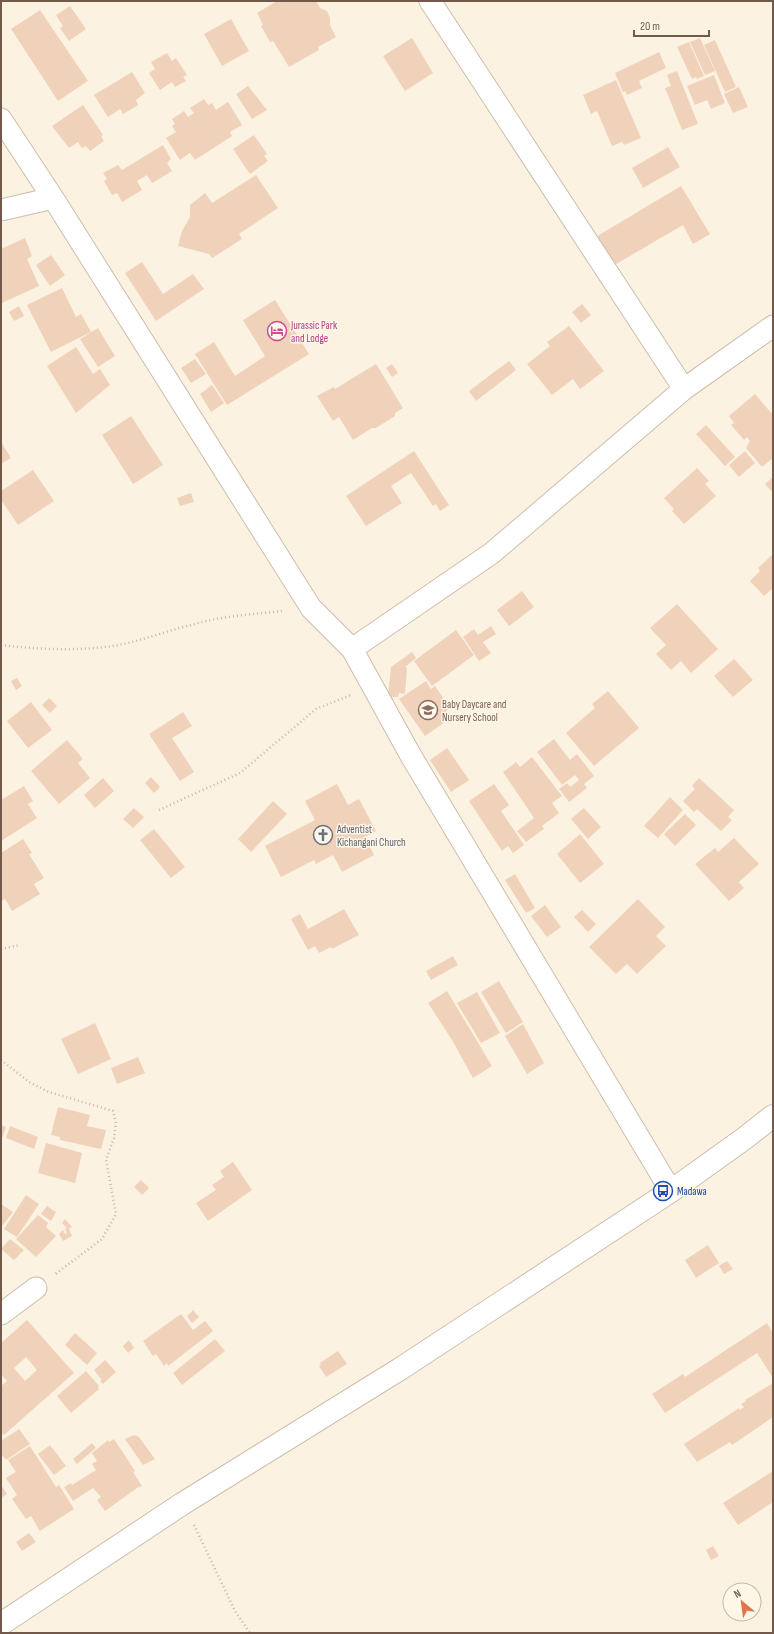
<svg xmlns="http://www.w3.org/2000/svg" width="774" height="1634" font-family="'Sofia Sans Condensed',sans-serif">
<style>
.building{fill:#f0d2ba;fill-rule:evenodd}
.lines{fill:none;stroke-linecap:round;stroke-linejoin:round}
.minor-casing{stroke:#cebdac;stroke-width:23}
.tertiary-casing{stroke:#cebdac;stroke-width:24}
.path{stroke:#d4b59e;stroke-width:2.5;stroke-dasharray:1 3;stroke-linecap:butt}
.minor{stroke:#fff;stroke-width:21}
.tertiary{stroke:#fff;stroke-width:22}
.labels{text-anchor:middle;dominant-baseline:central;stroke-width:3;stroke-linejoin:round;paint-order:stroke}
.hotel-label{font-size:11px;fill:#b23c85;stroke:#fef6e7;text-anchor:start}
.education-label{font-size:11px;fill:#785e54;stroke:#fef6e7;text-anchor:start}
.worship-label{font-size:11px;fill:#5b616d;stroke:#fef6e7;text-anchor:start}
.transit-label{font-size:11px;fill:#164399;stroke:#fef6e7;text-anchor:start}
</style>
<rect width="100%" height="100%" fill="#fbf2e2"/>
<!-- building -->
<path class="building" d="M 277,1 L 316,1 L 320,8 L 327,11 L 330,18 L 330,25 L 336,37 L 318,47 L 319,50 L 289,67 L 273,41 L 270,42 L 261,26 L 263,25 L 257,13 Z
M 70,6 L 86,29 L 69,41 L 60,28 L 63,26 L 56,15 Z
M 40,10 L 88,81 L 58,101 L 11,29 Z
M 231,19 L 249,51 L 222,66 L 204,34 Z
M 412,38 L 433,73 L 405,91 L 383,56 Z
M 700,38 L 715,71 L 705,75 L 690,42 Z
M 715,40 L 736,87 L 725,92 L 704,45 Z
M 689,42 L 704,76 L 697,79 L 696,77 L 692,79 L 677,47 Z
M 659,52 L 666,68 L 639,81 L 642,88 L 627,95 L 625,91 L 623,92 L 615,73 Z
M 167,53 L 172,61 L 176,58 L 187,75 L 183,77 L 186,81 L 175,87 L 172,82 L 160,90 L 149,73 L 155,69 L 151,62 Z
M 677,71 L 698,124 L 682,130 L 665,88 L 671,86 L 667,75 Z
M 132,72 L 145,93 L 136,100 L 138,105 L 123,114 L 120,109 L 108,117 L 94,95 Z
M 714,75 L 725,103 L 711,109 L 707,100 L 695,105 L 687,86 Z
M 616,80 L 641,138 L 624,145 L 622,142 L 612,146 L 597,111 L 591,114 L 583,95 Z
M 248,86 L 267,110 L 252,119 L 236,94 Z
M 739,87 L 748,107 L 733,113 L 724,94 Z
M 204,99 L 208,105 L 212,103 L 216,110 L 228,102 L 242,125 L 230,132 L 232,136 L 195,160 L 190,153 L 180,160 L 166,138 L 176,132 L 172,126 L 175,124 L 172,119 L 184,111 L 188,117 L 194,113 L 190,108 Z
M 83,105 L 103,135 L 101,136 L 104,141 L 90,151 L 86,146 L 82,148 L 78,142 L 69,148 L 52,126 Z
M 254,135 L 267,154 L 264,156 L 268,161 L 250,174 L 233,149 Z
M 163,145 L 171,159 L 167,163 L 172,171 L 152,183 L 147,175 L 137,181 L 142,190 L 122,202 L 117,193 L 112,195 L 104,181 L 107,179 L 103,173 L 118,165 L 122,170 Z
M 668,147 L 680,167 L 643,188 L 632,168 Z
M 256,175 L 278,208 L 239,234 L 242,239 L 212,258 L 209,254 L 178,246 L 182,231 L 190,217 L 190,205 L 205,193 L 212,203 Z
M 681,186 L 710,234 L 693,244 L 683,225 L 611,267 L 594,238 Z
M 25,238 L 32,256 L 27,259 L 39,286 L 2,303 L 1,249 Z
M 51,255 L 65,275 L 50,286 L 36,265 Z
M 142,262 L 163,294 L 193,274 L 204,289 L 156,321 L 125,273 Z
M 62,288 L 76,317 L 81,314 L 91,332 L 51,352 L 27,305 Z
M 275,300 L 309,354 L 227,405 L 195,354 L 214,342 L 235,376 L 265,356 L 243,320 Z
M 582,304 L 591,315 L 581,323 L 572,312 Z
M 19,306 L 24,316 L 14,321 L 9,312 Z
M 569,326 L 604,371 L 580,389 L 573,379 L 552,395 L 527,364 L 550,346 L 547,342 Z
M 98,328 L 115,356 L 98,367 L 80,339 Z
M 76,347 L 93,374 L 100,369 L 110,385 L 76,413 L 47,366 Z
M 195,359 L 206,374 L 191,383 L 181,368 Z
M 509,361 L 516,370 L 476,401 L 469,391 Z
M 376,364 L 403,408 L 395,413 L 395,416 L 376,428 L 372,428 L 353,440 L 339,417 L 333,421 L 317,396 L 334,387 L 335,389 Z
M 392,364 L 398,373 L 392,377 L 386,368 Z
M 212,385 L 224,403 L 211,412 L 200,394 Z
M 755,394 L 773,415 L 773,458 L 762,467 L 746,448 L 750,441 L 747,437 L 744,440 L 731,425 L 734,423 L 729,416 Z
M 131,416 L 163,465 L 133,484 L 102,435 Z
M 706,425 L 735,457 L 725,466 L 696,434 Z
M 1,442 L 11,458 L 1,464 Z
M 414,451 L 449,505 L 440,511 L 436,504 L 433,506 L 411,473 L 391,486 L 402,503 L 366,526 L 346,496 Z
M 745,451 L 755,463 L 739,477 L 729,465 Z
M 697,468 L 709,481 L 705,484 L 716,496 L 684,524 L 672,511 L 674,509 L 664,498 Z
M 33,470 L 54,501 L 18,525 L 1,500 L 1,491 Z
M 773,477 L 773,493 L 765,484 Z
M 191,493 L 194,502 L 180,506 L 177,498 Z
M 773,554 L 773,588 L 764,596 L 750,581 L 760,571 L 758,568 Z
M 522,591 L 534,607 L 509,626 L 497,610 Z
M 677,604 L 718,649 L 691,673 L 681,661 L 671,670 L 656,654 L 666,645 L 650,628 Z
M 491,626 L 496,634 L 483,642 L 491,653 L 479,661 L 463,637 L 474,629 L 478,635 Z
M 456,630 L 474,655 L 432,686 L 414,661 Z
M 412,652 L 416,658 L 405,667 L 407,668 L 405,694 L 399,693 L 398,697 L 388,697 L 391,667 Z
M 734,659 L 753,680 L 733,697 L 714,676 Z
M 17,678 L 22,686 L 16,690 L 11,681 Z
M 426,681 L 431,689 L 435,686 L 450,708 L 446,711 L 451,718 L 425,736 L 399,699 Z
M 608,691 L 639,728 L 594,766 L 566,733 L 595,708 L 592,704 Z
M 49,698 L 57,706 L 50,713 L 42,705 Z
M 31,702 L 52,730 L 28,748 L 7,721 Z
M 183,712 L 192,726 L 172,738 L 194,772 L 180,781 L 149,734 Z
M 554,739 L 570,760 L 577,754 L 594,776 L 584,784 L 587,788 L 569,802 L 559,789 L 567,783 L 570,787 L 579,780 L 575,775 L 562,785 L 537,752 Z
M 67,740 L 83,759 L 78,763 L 90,778 L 59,804 L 31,771 Z
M 447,748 L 469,780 L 451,792 L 430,760 Z
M 532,757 L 562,796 L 552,803 L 559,813 L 542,826 L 544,829 L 526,842 L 517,831 L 534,818 L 503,772 L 516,762 L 520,767 Z
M 151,777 L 160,787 L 154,793 L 145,783 Z
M 103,778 L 114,791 L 95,808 L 84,795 Z
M 699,778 L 734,810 L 728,817 L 732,820 L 721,831 L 697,809 L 694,812 L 683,801 L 695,789 L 692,786 Z
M 337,784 L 348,805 L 359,799 L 376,831 L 365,837 L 374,855 L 342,872 L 333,855 L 316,864 L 314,860 L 281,877 L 265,846 L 315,820 L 305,801 Z
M 494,784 L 509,805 L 501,811 L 524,845 L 513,853 L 508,846 L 502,851 L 469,801 Z
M 24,786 L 33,801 L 28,804 L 37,818 L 1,841 L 1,800 Z
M 670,797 L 683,810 L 658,838 L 644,826 Z
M 273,801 L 287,814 L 251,852 L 238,839 Z
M 134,808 L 144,817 L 133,828 L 123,819 Z
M 584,808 L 601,827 L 588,839 L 571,819 Z
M 685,814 L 696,825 L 675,846 L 664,834 Z
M 154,829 L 185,867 L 171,878 L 140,840 Z
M 580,834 L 604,864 L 580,883 L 557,854 Z
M 734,838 L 759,864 L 739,882 L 744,888 L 729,901 L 695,864 L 715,848 L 718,852 Z
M 23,839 L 32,853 L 29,854 L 44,878 L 34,884 L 40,894 L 12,911 L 5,899 L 1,901 L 1,853 Z
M 515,874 L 535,908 L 526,913 L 505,880 Z
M 638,899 L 665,927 L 656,936 L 666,946 L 637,974 L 627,964 L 616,974 L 589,947 Z
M 545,905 L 561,927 L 547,937 L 531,916 Z
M 344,909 L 359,935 L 332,949 L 331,947 L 319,953 L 315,946 L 308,950 L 291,919 L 300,914 L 308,929 Z
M 582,910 L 596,924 L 588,932 L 574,917 Z
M 453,956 L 458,965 L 431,980 L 426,971 Z
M 499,981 L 523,1022 L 506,1033 L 481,992 Z
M 447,991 L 492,1066 L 473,1078 L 452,1040 L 428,1003 Z
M 477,992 L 500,1033 L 481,1043 L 457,1003 Z
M 95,1023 L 111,1059 L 78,1074 L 61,1039 Z
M 523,1024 L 544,1063 L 527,1074 L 505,1036 Z
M 138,1057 L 145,1073 L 117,1084 L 111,1068 Z
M 58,1107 L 90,1115 L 87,1126 L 106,1130 L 101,1149 L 60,1140 L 60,1137 L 51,1135 Z
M 1,1125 L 6,1127 L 1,1141 Z
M 10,1126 L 38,1137 L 34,1149 L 6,1138 Z
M 46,1143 L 82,1153 L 75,1183 L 38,1173 Z
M 233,1162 L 252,1190 L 208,1221 L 196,1203 L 216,1190 L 212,1185 L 224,1177 L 220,1171 Z
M 141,1180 L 149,1188 L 142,1195 L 134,1187 Z
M 26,1195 L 39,1204 L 17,1237 L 4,1229 Z
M 1,1204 L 13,1212 L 3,1225 L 1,1224 Z
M 47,1206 L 56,1212 L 51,1221 L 41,1214 Z
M 38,1215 L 48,1223 L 46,1227 L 56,1236 L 36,1257 L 16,1239 Z
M 65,1219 L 72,1227 L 69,1229 L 72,1236 L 63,1241 L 59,1234 L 63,1230 L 65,1234 L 67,1233 L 65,1229 L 67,1228 L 62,1223 Z
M 10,1239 L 24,1250 L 14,1260 L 1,1249 Z
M 708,1245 L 719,1263 L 696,1278 L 685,1260 Z
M 727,1261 L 733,1269 L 724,1274 L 719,1266 Z
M 193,1310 L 199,1317 L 192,1323 L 187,1316 Z
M 181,1314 L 193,1330 L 205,1321 L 213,1331 L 168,1366 L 167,1363 L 164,1366 L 156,1354 L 153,1356 L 143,1341 Z
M 27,1320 L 74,1373 L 4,1435 L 1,1432 L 1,1386 L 7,1381 L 1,1374 L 1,1343 ZM 26,1357 L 37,1370 L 25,1381 L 14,1368 Z
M 767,1323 L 773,1333 L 773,1378 L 757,1353 L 665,1413 L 652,1394 L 683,1374 L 685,1377 Z
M 75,1333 L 97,1353 L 87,1365 L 65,1345 Z
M 215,1339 L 225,1351 L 182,1385 L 173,1373 Z
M 129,1340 L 134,1348 L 128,1353 L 123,1346 Z
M 338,1351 L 347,1364 L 326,1377 L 319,1366 L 321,1365 L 320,1363 Z
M 105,1360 L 116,1372 L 103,1384 L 100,1381 L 102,1380 L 94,1370 Z
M 86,1371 L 99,1386 L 98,1387 L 99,1389 L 71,1413 L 57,1396 Z
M 773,1383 L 773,1417 L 732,1445 L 730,1442 L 697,1462 L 684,1444 L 739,1408 L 740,1410 L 744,1407 L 741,1404 L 746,1401 L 745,1400 Z
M 19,1429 L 30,1444 L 6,1460 L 3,1456 L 1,1457 L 1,1441 Z
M 134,1435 L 139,1437 L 155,1459 L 143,1465 L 125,1439 Z
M 114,1439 L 135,1471 L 133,1472 L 142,1486 L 137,1488 L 105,1511 L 97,1500 L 101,1497 L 93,1488 L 73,1501 L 64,1487 L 71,1483 L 72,1485 L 96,1470 L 92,1464 L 97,1461 L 92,1453 L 108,1440 L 109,1442 Z
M 92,1443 L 96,1448 L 77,1464 L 73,1459 Z
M 50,1445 L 66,1466 L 54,1475 L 38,1454 Z
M 30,1446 L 56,1487 L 59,1485 L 74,1509 L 40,1531 L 31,1516 L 26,1519 L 12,1499 L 17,1495 L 6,1478 L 16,1472 L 8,1460 Z
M 773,1471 L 773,1502 L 738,1525 L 723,1503 Z
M 1,1485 L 7,1494 L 1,1498 Z
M 29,1533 L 36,1542 L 22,1551 L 16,1542 Z
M 713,1546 L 719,1556 L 711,1560 L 706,1550 Z"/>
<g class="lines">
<!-- minor casing -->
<g class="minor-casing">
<path id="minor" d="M 430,1 L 684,389
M 1,119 L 53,198 L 311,608 L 352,649 L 411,756 L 671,1191
M 1,210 L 53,198
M 352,649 L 492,553 L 684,389 L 773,326
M 1,1314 L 36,1288"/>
</g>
<!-- tertiary casing -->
<g class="tertiary-casing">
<path id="tertiary" d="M 1,1624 L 182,1504 L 400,1369 L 671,1191 L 745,1138 L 773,1116"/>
</g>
<!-- path -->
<path class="path" d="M 1,645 C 35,649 70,651 105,647 C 134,644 162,632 191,625 C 221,616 254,614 284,611
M 159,810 L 240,773 L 316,709 L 351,695
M 1,949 L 20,945
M 1,1060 L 29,1082 L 49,1092 L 113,1111 L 116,1123 L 114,1138 L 106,1160 L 116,1214 L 102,1239 L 54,1275
M 194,1525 L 235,1611 L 250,1633"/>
<!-- minor -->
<use href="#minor" class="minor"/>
<!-- tertiary -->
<use href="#tertiary" class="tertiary"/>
</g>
<!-- icons -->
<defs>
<g id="hotel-ring" transform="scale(1)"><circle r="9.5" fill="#fef6e7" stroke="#d1479c" stroke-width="1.5"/><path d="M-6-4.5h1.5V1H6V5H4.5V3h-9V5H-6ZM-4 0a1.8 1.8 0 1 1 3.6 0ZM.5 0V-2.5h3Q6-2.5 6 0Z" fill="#d1479c"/></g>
<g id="school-ring" transform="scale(1)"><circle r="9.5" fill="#fef6e7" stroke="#8d6e63" stroke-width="1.5"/><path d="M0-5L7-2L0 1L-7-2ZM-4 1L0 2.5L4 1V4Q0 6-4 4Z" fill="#8d6e63"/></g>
<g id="church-ring" transform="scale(1)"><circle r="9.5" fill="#fef6e7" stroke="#6b7280" stroke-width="1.5"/><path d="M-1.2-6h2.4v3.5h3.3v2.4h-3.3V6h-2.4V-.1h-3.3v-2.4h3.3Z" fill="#6b7280"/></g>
<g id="bus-ring" transform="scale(1)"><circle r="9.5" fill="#fef6e7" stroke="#1a4fb4" stroke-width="1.5"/><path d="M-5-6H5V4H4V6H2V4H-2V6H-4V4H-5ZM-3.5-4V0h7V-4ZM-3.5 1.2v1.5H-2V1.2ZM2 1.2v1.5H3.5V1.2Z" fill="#1a4fb4"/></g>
</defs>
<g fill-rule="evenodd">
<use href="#hotel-ring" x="277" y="331"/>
<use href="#school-ring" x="428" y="710"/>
<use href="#church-ring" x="323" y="835"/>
<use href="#bus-ring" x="663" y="1191"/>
</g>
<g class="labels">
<!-- hotel labels -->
<g class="hotel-label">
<text x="291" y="325">Jurassic Park<tspan x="291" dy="13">and Lodge</tspan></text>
</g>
<!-- education labels -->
<g class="education-label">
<text x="442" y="704">Baby Daycare and<tspan x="442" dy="13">Nursery School</tspan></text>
</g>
<!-- worship labels -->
<g class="worship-label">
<text x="337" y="829">Adventist<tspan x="337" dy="13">Kichangani Church</tspan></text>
</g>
<!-- transit labels -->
<g class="transit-label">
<text x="677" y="1191">Madawa</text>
</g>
</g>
<!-- border -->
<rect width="774" height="1634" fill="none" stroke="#725949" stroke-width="4"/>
<!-- north arrow -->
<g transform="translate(742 1602) rotate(331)"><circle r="19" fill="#fef6e7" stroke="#c6b7a8"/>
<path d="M0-3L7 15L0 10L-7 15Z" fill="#e2734a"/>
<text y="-6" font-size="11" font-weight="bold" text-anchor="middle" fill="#725949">N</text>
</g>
<!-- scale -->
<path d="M634 30v6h75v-6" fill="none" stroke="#725949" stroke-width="2"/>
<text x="640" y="30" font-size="12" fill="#725949" stroke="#fef6e7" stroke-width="3" paint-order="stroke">20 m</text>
</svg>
